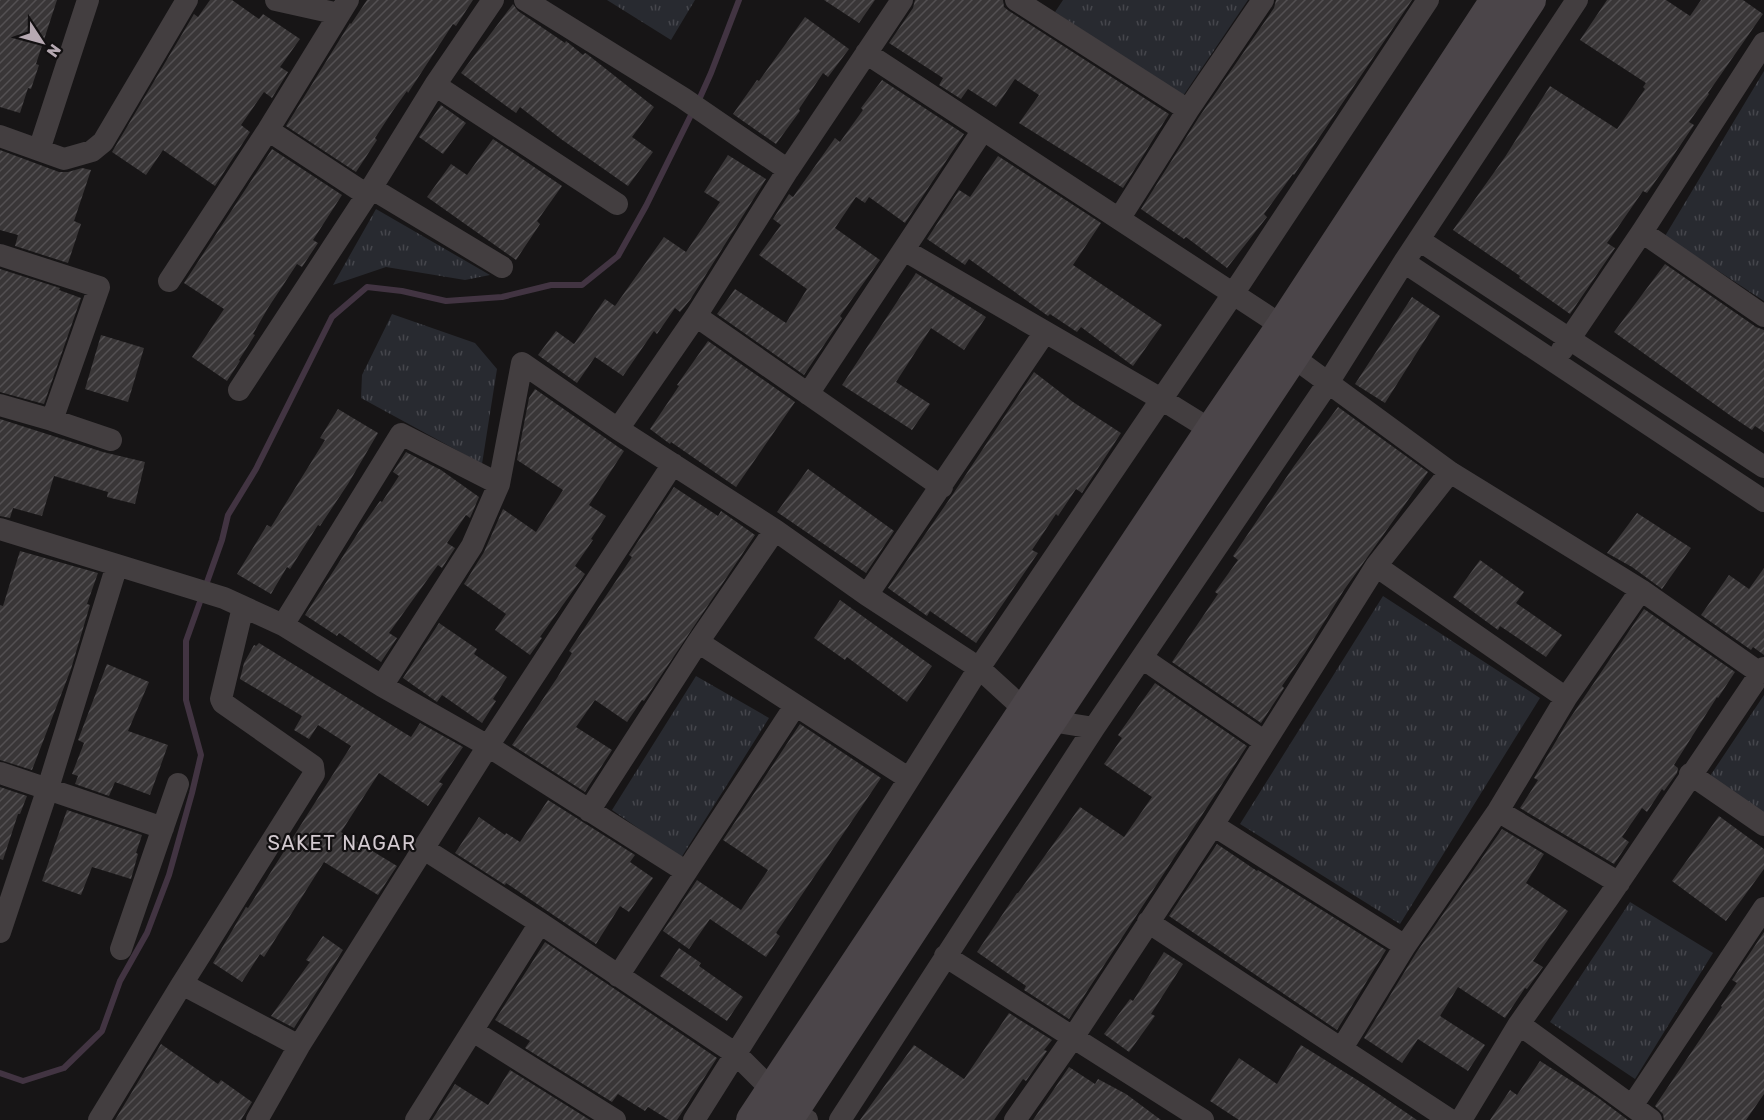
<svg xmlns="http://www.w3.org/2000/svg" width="1764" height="1120" font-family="Rubik,sans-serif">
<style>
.park{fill:url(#park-tufts)}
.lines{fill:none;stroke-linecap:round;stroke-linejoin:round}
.stream{stroke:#423442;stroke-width:6}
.building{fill:url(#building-hatch)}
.street{stroke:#433e40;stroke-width:22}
.secondary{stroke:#4b4549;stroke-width:32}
.labels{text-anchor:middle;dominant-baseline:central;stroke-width:4.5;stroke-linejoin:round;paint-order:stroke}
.neighbourhood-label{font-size:20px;letter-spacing:1.5px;fill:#d2c9cf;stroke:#121011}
</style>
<defs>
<pattern id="park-tufts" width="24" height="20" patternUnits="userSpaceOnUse" patternTransform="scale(1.5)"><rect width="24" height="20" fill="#282a30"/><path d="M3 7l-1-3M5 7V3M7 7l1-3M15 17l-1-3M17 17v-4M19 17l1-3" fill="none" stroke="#45464c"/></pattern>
<pattern id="building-hatch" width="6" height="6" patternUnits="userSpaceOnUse" patternTransform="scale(1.5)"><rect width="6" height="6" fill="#393637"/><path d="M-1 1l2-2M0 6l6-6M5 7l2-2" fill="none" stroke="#535052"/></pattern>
</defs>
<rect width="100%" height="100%" fill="#171516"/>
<!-- park -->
<path class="park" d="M 607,0 L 695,0 L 671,40 Z
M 1063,0 L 1248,0 L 1183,96 L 1055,12 Z
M 1764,71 L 1764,301 L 1665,236 Z
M 376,209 L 490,275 L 465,280 L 386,267 L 333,285 Z
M 392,314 L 475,343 L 497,369 L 482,464 L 361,398 L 362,375 Z
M 1383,596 L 1540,698 L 1400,924 L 1240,824 Z
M 696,676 L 769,718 L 681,858 L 612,810 Z
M 1764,695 L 1764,816 L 1706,782 Z
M 1630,902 L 1713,953 L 1635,1079 L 1550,1022 Z"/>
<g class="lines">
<!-- stream -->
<path class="stream" d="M 698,102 L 711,73 L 739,0
M 0,1073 L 23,1081 L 64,1068 L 102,1031 L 120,981 L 147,933 L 169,875 L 192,793 L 201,755 L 186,700 L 186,641 L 222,540 L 228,515 L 256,469 L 332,317 L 367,287 L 402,291 L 446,301 L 502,297 L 551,285 L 582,285 L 618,256 L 646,206 L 693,111"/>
</g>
<!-- building -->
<path class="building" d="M 0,0 L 57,0 L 36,64 L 39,65 L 31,89 L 28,88 L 20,113 L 0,107 Z
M 210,0 L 232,0 L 259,19 L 263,14 L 300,39 L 280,67 L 288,72 L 272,98 L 264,92 L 241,125 L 250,132 L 215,186 L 163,150 L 146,175 L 112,152 L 194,14 L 198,17 Z
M 367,0 L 473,0 L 456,26 L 453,24 L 408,93 L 407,91 L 392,112 L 375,138 L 377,140 L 356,172 L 286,126 L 350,23 L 351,24 Z
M 824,0 L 875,0 L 859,23 Z
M 915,0 L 1003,0 L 1004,7 L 1009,11 L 1169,114 L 1123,188 L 1019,123 L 1039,95 L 1015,79 L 996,107 L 968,89 L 961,99 L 939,85 L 943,78 L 889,43 L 913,8 Z
M 1276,0 L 1412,0 L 1294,175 L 1293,174 L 1264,214 L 1267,217 L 1227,268 L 1186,237 L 1184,239 L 1141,209 L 1199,117 L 1274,8 Z
M 1607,0 L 1666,0 L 1690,16 L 1701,0 L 1743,0 L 1763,14 L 1708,93 L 1709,94 L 1689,122 L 1694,125 L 1667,165 L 1647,193 L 1643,191 L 1607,243 L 1615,248 L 1570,314 L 1519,278 L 1520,276 L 1453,230 L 1505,157 L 1550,86 L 1617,129 L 1645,89 L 1643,87 L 1646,83 L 1580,40 Z
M 513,4 L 518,11 L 565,43 L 566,41 L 583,55 L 585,53 L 587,54 L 654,107 L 632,137 L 653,152 L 628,186 L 561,139 L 520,107 L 516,113 L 461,73 Z
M 805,17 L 849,49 L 828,77 L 823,73 L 799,109 L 800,111 L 776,144 L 733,114 L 757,80 L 759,81 Z
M 882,80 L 964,134 L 905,223 L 869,197 L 865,203 L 856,197 L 835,228 L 880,260 L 840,316 L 842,318 L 804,375 L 717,314 L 735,289 L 786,323 L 807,289 L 759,255 L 781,225 L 773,219 L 789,194 L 793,197 L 835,138 L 840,142 L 863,110 L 861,108 Z
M 441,105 L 466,123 L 443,154 L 419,137 Z
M 493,139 L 562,186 L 537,221 L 540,224 L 516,260 L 427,197 L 451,164 L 467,175 Z
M 272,149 L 342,195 L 313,240 L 318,243 L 302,267 L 297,264 L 268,308 L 253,334 L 255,335 L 239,360 L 240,361 L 227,381 L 192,357 L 224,309 L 184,283 Z
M 0,150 L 59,172 L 68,172 L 82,168 L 91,170 L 74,221 L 81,224 L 68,263 L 15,246 L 18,235 L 0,230 Z
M 728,155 L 766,179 L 690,300 L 680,312 L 675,308 L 657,334 L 654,331 L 623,376 L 595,357 L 577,383 L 538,355 L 556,331 L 574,344 L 605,299 L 615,306 L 664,237 L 686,252 L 720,202 L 704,192 Z
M 998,156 L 1101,223 L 1073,265 L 1162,325 L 1133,366 L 1081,327 L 1077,332 L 1050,314 L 1048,316 L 969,259 L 965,265 L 927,239 L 959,190 L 970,197 Z
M 1665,264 L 1756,327 L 1764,330 L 1764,432 L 1755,426 L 1752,430 L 1731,416 L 1614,332 Z
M 0,269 L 60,288 L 59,290 L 81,298 L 44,404 L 0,392 Z
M 916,273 L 986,317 L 964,350 L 931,328 L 896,382 L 930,404 L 912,430 L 842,385 Z
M 1412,297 L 1440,316 L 1385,403 L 1355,384 Z
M 101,335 L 144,348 L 128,402 L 85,389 Z
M 708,341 L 795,402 L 736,487 L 671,442 L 670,444 L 650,429 L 679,386 L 677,385 Z
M 1034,372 L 1073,402 L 1121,433 L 1082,493 L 1076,489 L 1058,516 L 1056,514 L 1032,550 L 1038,553 L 976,643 L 930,611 L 927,616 L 888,588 L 953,494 Z
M 535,389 L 624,451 L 589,505 L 606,516 L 591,539 L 593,540 L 575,566 L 585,574 L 540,637 L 542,638 L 530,655 L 495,630 L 506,614 L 464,584 L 484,552 L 503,509 L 536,532 L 563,490 L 517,460 L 529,398 Z
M 1338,407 L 1428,472 L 1344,590 L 1305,653 L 1282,686 L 1284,688 L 1261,723 L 1172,662 L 1218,594 L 1215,592 L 1238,560 L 1233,556 L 1294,466 Z
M 338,409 L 378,433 L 348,484 L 320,526 L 318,525 L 290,569 L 287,567 L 271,594 L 237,574 L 267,525 L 271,527 L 325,440 L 320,438 Z
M 0,419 L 103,452 L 145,462 L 135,504 L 107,497 L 108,492 L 54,476 L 42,516 L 13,508 L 10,518 L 0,516 Z
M 406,452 L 441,470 L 479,497 L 470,518 L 466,515 L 447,543 L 455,548 L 442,568 L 438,565 L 435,569 L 389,633 L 397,638 L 381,662 L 339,633 L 337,636 L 305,615 L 365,522 L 380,501 L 382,502 L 399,476 L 393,472 Z
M 808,469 L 894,531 L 866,573 L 777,512 Z
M 674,487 L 718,516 L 721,511 L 755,535 L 644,701 L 642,700 L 627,722 L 595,700 L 576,727 L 612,750 L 585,792 L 512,745 L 557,678 L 572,653 L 569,651 L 632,557 L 629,555 Z
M 1637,513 L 1691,548 L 1662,589 L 1632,567 L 1607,553 Z
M 20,551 L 98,573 L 87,604 L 90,605 L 71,669 L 32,770 L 0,760 L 0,605 L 3,606 Z
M 1480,560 L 1524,592 L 1516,603 L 1562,635 L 1546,657 L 1500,626 L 1498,630 L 1453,597 Z
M 1764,568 L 1764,655 L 1753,647 L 1751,650 L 1701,615 L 1729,575 L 1749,589 Z
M 840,600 L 932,666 L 907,702 L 847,657 L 845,660 L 814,638 Z
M 1644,609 L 1735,672 L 1718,698 L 1717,697 L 1674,765 L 1678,768 L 1677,773 L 1664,791 L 1662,789 L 1647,812 L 1642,808 L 1622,837 L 1629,842 L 1614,864 L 1520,808 L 1538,780 L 1534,778 L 1568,721 Z
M 439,623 L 477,649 L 474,654 L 507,677 L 493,699 L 496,701 L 482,723 L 442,695 L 437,702 L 403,678 Z
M 259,643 L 411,737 L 420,723 L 463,747 L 439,782 L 443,784 L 428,806 L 379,773 L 341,832 L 397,866 L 378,895 L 324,862 L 264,957 L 260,954 L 242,982 L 213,963 L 246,907 L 248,908 L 351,746 L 318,725 L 309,739 L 294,730 L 302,716 L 240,679 L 244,663 L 254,645 L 256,646 Z
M 107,664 L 149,682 L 128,731 L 168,745 L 150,795 L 115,782 L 109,796 L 75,784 L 78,776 L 72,774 L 84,743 L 78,740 Z
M 1155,683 L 1247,746 L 1069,1019 L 1024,990 L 1026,986 L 977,952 L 1017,893 L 1018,893 L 1080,807 L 1124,837 L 1152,797 L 1104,764 L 1122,738 L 1118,735 Z
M 800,724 L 881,778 L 776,933 L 780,936 L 766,957 L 710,919 L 689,949 L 663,931 L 697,880 L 741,910 L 768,870 L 723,840 Z
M 0,787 L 27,796 L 20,814 L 18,814 L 3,860 L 0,859 Z
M 548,800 L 635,855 L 630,862 L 653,878 L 629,912 L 620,906 L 596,944 L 506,883 L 505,885 L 455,853 L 479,817 L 505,835 L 506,833 L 520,842 Z
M 67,810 L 142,835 L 136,853 L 138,854 L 131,879 L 92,867 L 81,895 L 42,881 Z
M 1719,816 L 1764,849 L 1764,869 L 1726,921 L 1672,881 Z
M 1502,829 L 1544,854 L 1526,883 L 1568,911 L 1533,961 L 1543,967 L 1527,989 L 1525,988 L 1505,1018 L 1458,987 L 1440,1016 L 1485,1045 L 1468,1071 L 1418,1039 L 1402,1063 L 1364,1038 L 1416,953 Z
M 1217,844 L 1257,871 L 1258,870 L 1386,950 L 1337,1030 L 1169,916 Z
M 1764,932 L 1764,1094 L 1746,1120 L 1664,1120 L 1663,1114 L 1655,1106 L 1722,1007 L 1721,1006 L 1737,983 L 1732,980 Z
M 323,936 L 343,950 L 294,1028 L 271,1016 L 310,962 L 306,960 Z
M 545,942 L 717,1058 L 677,1120 L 669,1120 L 648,1107 L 645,1111 L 618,1094 L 612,1102 L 525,1048 L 530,1041 L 495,1020 Z
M 679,948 L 701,963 L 699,966 L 743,997 L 727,1021 L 660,976 Z
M 1164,952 L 1183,964 L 1151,1014 L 1155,1016 L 1129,1052 L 1104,1034 L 1130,999 L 1133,1001 Z
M 1009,1013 L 1052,1040 L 1044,1050 L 1047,1051 L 1026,1081 L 1023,1079 L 994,1120 L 860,1120 L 914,1045 L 964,1079 Z
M 161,1044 L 218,1084 L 221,1080 L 252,1102 L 241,1120 L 115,1120 Z
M 1301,1045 L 1367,1086 L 1417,1120 L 1239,1120 L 1210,1101 L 1239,1058 L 1277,1084 Z
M 1540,1061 L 1597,1097 L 1628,1120 L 1490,1120 L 1510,1090 L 1517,1095 Z
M 1069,1067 L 1095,1084 L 1098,1079 L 1126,1094 L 1161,1120 L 1033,1120 Z
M 510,1070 L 590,1120 L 432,1120 L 455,1084 L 488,1105 Z"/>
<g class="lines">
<!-- street -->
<path class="street" d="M 276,0 L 339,14
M 525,0 L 683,98 L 788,170
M 1016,0 L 1188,110
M 866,53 L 1293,333
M 435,85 L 617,204
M 268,130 L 367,195
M 0,136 L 64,159 L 92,151 L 103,142 L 187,0
M 39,150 L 88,0
M 371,188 L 502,267
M 1119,219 L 1188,110 L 1263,0
M 1642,232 L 1764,316
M 1419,240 L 1764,467
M 904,250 L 1161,399 L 1211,430
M 0,255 L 99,287 L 52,420
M 1404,262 L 1764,501
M 169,281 L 268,130 L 348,0
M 696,316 L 942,487
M 1562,350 L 1642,232 L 1764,43
M 1293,357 L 1450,472 L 1641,590 L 1760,673
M 239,390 L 367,195 L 435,85 L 493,0
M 808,394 L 983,130
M 0,405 L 52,420 L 111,440
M 618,429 L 696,316 L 788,170 L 902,0
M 0,529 L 224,598 L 283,625 L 382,686 L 488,746 L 685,871
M 1376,566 L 1566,698
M 867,595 L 1045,332
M 283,625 L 401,434 L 499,484
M 698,642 L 908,778
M 1142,658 L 1265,742
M 382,686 L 472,546 L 499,484 L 522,363 L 618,429 L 775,530 L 867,595 L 979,668 L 1025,710
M 1051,721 L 1094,728
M 0,773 L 163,828
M 1690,774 L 1764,825
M 589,811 L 698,642 L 775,530
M 1498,811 L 1619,883
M 1213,825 L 1405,946
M 424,849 L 540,923 L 736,1054 L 772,1090 L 792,1113 L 807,1120
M 1148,922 L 1450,1120
M 0,932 L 48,788 L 117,565
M 121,949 L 178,784
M 945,956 L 1203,1120
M 618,976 L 795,706
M 182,984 L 314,774 L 313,766 L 223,703 L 221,699 L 243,607
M 1519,1024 L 1651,1120
M 473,1031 L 615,1120
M 1342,1048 L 1405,946 L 1498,811 L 1566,698 L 1641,590
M 1632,1106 L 1764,908
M 99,1120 L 182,984 L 299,1046
M 257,1120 L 299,1046 L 488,746 L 673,464
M 416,1120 L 540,923
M 694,1120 L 979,668 L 1233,294 L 1428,0
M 840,1120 L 1094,728 L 1328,383 L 1404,262 L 1577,0
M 1015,1120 L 1072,1039 L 1213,825 L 1376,566 L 1450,472
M 1461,1120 L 1519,1024 L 1609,897 L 1764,668"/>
<!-- secondary -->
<path class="secondary" d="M 752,1120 L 1211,430 L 1282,326 L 1496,0
M 787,1120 L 957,861 L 1530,0"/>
</g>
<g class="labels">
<!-- neighbourhood labels -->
<g class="neighbourhood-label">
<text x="342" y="843">SAKET NAGAR</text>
</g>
</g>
<!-- north arrow -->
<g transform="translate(42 42) rotate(126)" stroke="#121011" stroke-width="4.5" paint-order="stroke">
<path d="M0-4.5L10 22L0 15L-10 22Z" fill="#b6a9b2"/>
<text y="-9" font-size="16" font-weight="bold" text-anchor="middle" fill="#b6a9b2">N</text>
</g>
</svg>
